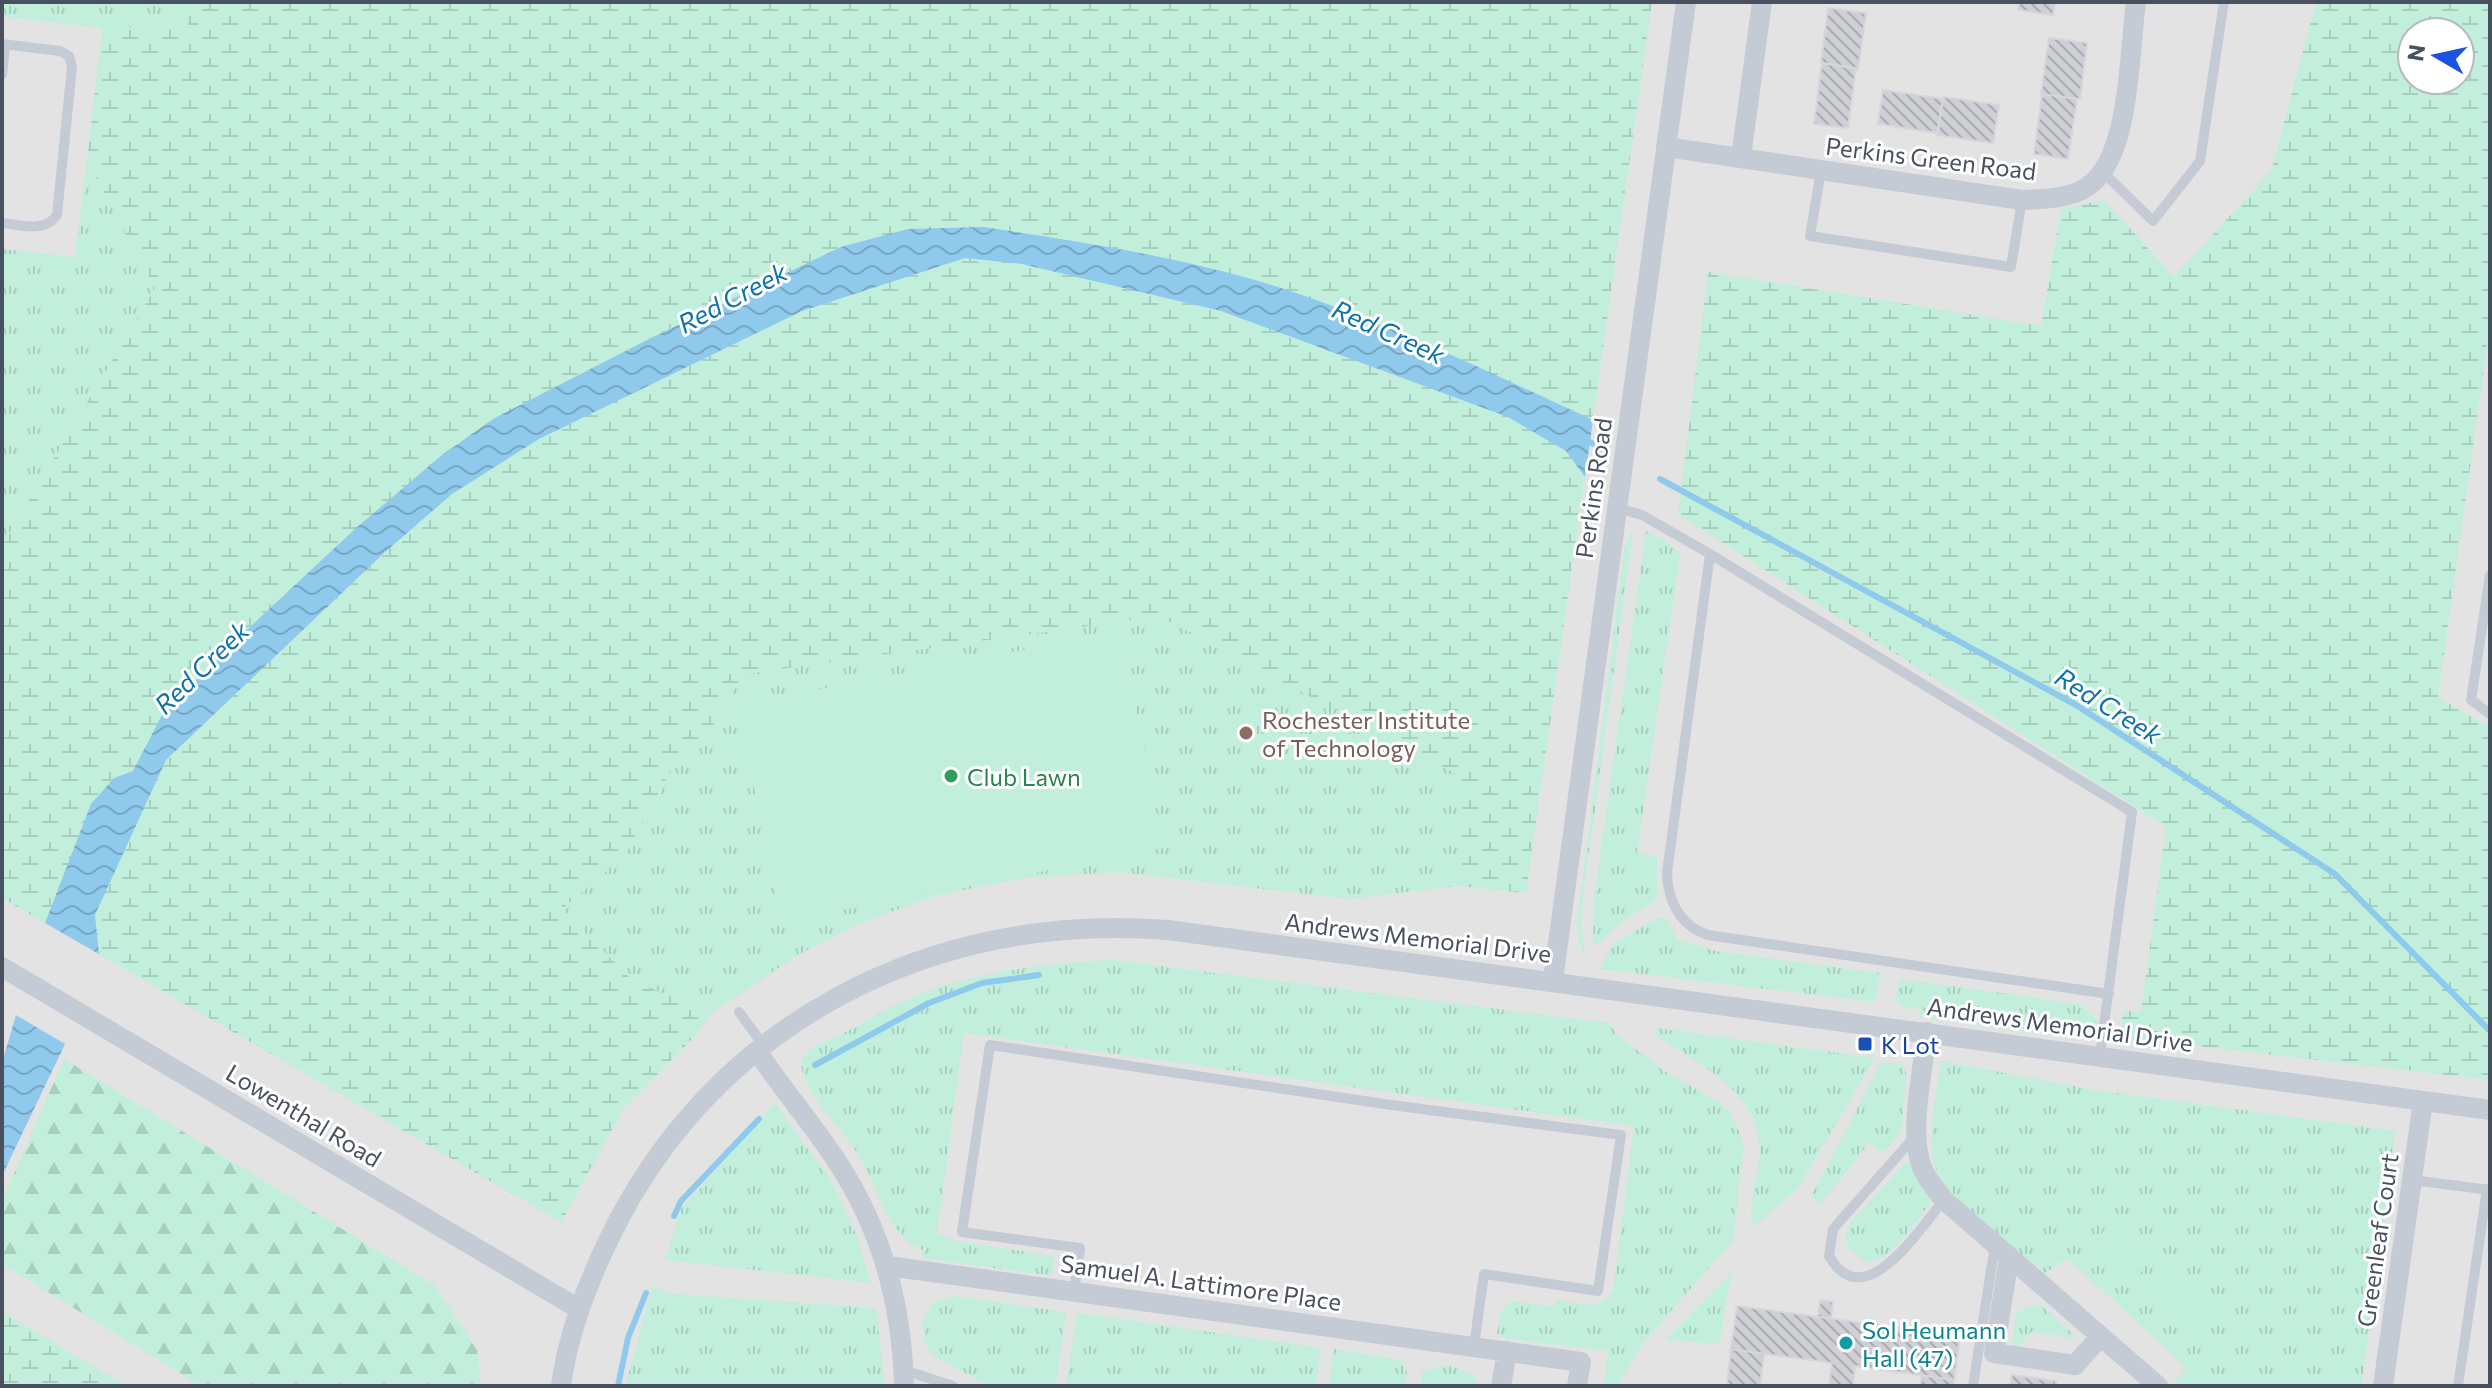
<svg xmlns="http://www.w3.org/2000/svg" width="2492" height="1388" font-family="Commissioner,sans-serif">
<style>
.education{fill:#e4e3e3;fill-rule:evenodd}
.grass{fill:url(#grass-tufts)}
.forest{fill:url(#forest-firs)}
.wetland{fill:url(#wetland-marsh);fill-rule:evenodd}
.pitch{fill:#c1efdb}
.water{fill:url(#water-waves)}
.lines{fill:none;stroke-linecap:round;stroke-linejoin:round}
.stream{stroke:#8fc9ec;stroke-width:6}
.building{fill:url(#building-back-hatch);stroke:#d5d6dc;stroke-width:2}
.lane{stroke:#c5cbd5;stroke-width:10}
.street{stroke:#c5cbd5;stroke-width:20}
.education-dot{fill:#8d6e63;stroke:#fff;stroke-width:3}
.leisure-dot{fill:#2e9e5b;stroke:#fff;stroke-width:3}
.transit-dot{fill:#1a4fb4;stroke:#fff;stroke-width:3}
.culture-dot{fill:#0f9aa8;stroke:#fff;stroke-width:3}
.labels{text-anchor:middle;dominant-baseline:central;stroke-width:6;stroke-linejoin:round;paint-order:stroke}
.street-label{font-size:24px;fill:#49515f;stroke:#fff}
.education-label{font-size:24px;fill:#785e54;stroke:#fff;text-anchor:start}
.leisure-label{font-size:24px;fill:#27864d;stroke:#fff;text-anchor:start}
.transit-label{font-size:24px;fill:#164399;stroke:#fff;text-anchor:start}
.culture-label{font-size:24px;fill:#0d838f;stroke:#fff;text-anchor:start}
.water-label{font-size:26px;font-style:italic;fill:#0e72ad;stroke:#fff}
</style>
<defs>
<pattern id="grass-tufts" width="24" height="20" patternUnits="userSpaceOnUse" patternTransform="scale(2)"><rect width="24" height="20" fill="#c1efdb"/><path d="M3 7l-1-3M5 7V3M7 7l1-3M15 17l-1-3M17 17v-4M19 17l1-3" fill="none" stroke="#a7cfbe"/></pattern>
<pattern id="forest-firs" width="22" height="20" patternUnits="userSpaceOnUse" patternTransform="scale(2)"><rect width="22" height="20" fill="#c1efdb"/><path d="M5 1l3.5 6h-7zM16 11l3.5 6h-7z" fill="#a7cfbe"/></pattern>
<pattern id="wetland-marsh" width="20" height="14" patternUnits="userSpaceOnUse" patternTransform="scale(2)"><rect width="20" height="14" fill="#c1efdb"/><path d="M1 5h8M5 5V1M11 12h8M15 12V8" fill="none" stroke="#a7cfbe"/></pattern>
<pattern id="water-waves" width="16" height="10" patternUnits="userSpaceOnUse" patternTransform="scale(2)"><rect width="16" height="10" fill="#8fc9ec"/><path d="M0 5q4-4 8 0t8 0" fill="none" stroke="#77a6c2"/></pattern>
<pattern id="building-back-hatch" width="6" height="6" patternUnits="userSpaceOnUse" patternTransform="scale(2)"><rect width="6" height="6" fill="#ced0d5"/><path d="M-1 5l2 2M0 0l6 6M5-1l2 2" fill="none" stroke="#a9abb0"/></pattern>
</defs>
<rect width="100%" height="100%" fill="#f3f2f1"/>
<!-- education -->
<path class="education" d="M 2,2 L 2490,2 L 2490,1386 L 2,1386 ZM 2412,32 L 2460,32 L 2460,80 L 2412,80 Z"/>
<!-- grass -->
<path class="grass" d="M 2,2 L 189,2 L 189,26 L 102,28 L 2,16 Z
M 87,160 L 155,288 L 2,546 L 2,249 L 75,257 Z
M 1646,531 L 1666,541 L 1680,554 L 1637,853 L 1657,856 L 1657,899 L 1620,923 L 1597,944 L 1593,944 L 1594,898 Z
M 1633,532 L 1584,889 L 1581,927 L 1586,959 L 1577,934 L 1577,922 L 1625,544 Z
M 1159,616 L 1463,777 L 1458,886 L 1349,899 L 1118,872 L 1026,878 L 938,895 L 865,921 L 798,955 L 711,1013 L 633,981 L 562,910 L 626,853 L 669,774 L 709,732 L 744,674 Z
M 1658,918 L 1666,918 L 1677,939 L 1715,951 L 1880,973 L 1876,1002 L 1600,969 L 1614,943 Z
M 1113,960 L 1609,1023 L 1617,1035 L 1666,1072 L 1719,1102 L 1732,1115 L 1744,1144 L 1733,1241 L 1646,1339 L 1617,1386 L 1604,1386 L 1608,1351 L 1505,1338 L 1497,1334 L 1501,1311 L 1511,1301 L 1554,1307 L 1556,1300 C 1578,1303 1599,1312 1613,1290 L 1634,1126 L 964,1033 L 937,1234 L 955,1241 L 1054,1256 L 1052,1276 L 922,1258 L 923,1250 C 887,1237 877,1183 857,1153 C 845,1134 795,1081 802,1061 C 806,1047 829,1040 841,1034 C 863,1023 884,1010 906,1000 C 968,972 1046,963 1113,960 Z
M 1900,979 L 2080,1004 L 2098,1021 L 2096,1034 L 2088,1040 L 1919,1017 L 1920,1009 L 1901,1006 L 1894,999 Z
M 1656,1028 L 1875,1058 L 1797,1189 L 1753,1227 C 1747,1211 1756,1183 1758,1166 C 1769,1095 1705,1068 1655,1035 Z
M 1941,1061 L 2096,1090 L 2395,1131 L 2362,1386 L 2177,1386 L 2173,1383 L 2187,1368 L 2067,1258 L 2045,1273 C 2017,1249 1939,1195 1933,1160 C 1927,1129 1937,1092 1941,1061 Z
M 1882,1062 L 1902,1064 L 1907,1075 L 1901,1131 L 1883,1153 L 1869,1143 L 1821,1203 L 1811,1196 Z
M 775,1103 L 831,1181 L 854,1228 L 871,1283 L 665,1260 L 681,1209 Z
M 1907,1161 L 1931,1202 C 1915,1223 1894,1257 1867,1263 L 1848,1247 L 1846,1236 L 1850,1223 Z
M 1731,1273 L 1719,1344 L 1665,1340 Z
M 653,1285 L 669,1293 L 688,1295 L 876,1308 L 885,1386 L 625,1386 Z
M 955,1296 L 1066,1312 L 1056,1386 L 989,1386 L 935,1357 L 926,1346 L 922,1322 L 933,1302 Z
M 2041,1305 L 2078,1339 L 2032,1331 L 2018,1347 L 2012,1347 L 2016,1314 L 2028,1306 Z
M 1077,1313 L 1321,1348 L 1316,1386 L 1066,1386 Z
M 1334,1349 L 1400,1360 L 1407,1371 L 1405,1386 L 1329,1386 Z
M 1447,1366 C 1461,1368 1474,1372 1480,1386 L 1420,1386 L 1423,1370 Z"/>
<!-- forest -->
<path class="forest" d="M 64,1059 L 434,1285 L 477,1350 L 481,1386 L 201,1386 L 2,1264 L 2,1201 Z"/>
<!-- wetland -->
<path class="wetland" d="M 189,2 L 1652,2 L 1526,893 L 1458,886 L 1462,777 L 1159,616 L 744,674 L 709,732 L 669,774 L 626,853 L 562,909 L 633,981 L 711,1013 L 697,1034 L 624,1108 L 561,1222 L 2,898 L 2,546 L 155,288 L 87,160 L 102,28 L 188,26 Z
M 2316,2 L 2490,2 L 2490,325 L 2438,697 L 2490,728 L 2490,1080 L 2120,1037 L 2123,1011 L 2141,1012 L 2166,827 L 1678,514 L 1708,272 L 2041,326 L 2061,209 L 2104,200 L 2174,277 L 2271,171 ZM 2412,32 L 2460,32 L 2460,80 L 2412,80 Z
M 2,1312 L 127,1386 L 2,1386 Z"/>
<!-- pitch -->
<path class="pitch" d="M 1121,631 L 1163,848 L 780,922 L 738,705 Z
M 2115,1218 L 2156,1254 L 2138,1275 L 2097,1239 Z
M 2176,1268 L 2220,1306 L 2202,1327 L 2158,1289 Z"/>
<!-- water -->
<path class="water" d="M 984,227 C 1073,241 1162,254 1248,278 C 1364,311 1484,370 1593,420 L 1585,477 L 1566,451 L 1508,417 L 1221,311 L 1022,264 L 965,258 L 802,311 L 539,439 L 452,494 L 384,553 L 166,760 L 95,915 L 99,954 L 45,923 L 91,804 L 114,778 L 133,771 L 163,713 L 250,627 L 355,529 L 442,455 L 493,419 L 651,338 L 841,247 L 908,229 Z
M 16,1015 L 65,1044 L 2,1176 L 2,1063 Z"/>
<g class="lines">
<!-- stream -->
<path class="stream" d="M 1584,439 L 1608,452
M 1660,479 L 2076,705 L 2335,874 L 2490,1031
M 815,1065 L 929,1003 L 982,983 L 1039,975
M 674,1216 L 681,1201 L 759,1119
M 618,1386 L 628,1338 L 646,1293"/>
</g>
<!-- building -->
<path class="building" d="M 2020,2 L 2055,2 L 2053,15 L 2018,10 Z
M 1828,8 L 1866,13 L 1858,69 L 1821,63 Z
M 2049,38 L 2087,43 L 2080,99 L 2041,94 Z
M 1822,63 L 1856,68 L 1848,128 L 1814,124 Z
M 1883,90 L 1943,99 L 1938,133 L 1878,124 Z
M 2042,94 L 2077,99 L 2068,159 L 2034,154 Z
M 1943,97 L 1999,105 L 1993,143 L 1937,135 Z
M 1820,1300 L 1833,1302 L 1831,1318 L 1818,1317 Z
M 1737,1306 L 1960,1336 L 1954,1380 L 1855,1366 L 1853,1386 L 1829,1386 L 1832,1363 L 1731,1349 Z
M 1731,1349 L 1764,1354 L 1760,1386 L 1727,1386 Z
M 1922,1375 L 1954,1380 L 1953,1386 L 1920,1386 Z
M 2012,1375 L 2056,1381 L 2056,1386 L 2010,1386 Z"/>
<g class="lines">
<!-- lane -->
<path class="lane" d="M 2,44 L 60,51 L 69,56 L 72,67 L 57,215 C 45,233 21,225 2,223
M 2,75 L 5,45
M 1821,171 L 1810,236 L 2011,267 L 2022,200
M 2104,173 L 2153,221 L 2200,161 L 2224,2
M 1617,508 L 1642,515 L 1710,554 L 1667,873 C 1668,901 1680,926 1708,935 L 2109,994
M 1710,554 L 2132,812 L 2100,1055
M 2490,575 L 2471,700 L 2490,714
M 739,1012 L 764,1046
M 1916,1135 L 1833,1229 L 1829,1256 C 1864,1318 1920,1228 1944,1200
M 2412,1180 L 2490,1190
M 1074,1292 L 1080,1248 L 962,1232 L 990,1045 L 1391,1105 L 1621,1135 L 1598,1291 L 1484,1274 L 1474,1346
M 904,1370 L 953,1386
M 1973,1386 L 1995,1245
M 2458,1386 L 2487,1189"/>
<!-- street -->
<path class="street" d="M 1666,147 L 2022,200 C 2043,199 2069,199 2087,187 C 2131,159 2129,51 2136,2
M 1741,157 L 1762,2
M 2,967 L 579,1309
M 1553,980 L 1686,2
M 1927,1032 C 1923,1068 1911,1123 1919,1157 C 1922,1174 1934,1187 1944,1200 L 2158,1386
M 757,1051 C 782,1089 812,1123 836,1160 C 882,1229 902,1304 904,1386
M 2009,1257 L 1994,1353 L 2075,1365 L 2100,1337
M 888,1266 L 1581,1362 L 1577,1386
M 561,1386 C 568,1333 587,1284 610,1237 C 714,1022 933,911 1168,930 L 2490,1110
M 1501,1386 L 1507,1351
M 2383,1386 L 2423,1101"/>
</g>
<!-- markers -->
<circle class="education-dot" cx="1246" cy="733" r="8"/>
<circle class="leisure-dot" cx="951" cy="776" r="8"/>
<rect class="transit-dot" x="1857" y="1036" width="16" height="16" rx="4"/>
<circle class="culture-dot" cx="1846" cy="1343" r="8"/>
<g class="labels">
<!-- street labels -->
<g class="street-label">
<text transform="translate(1931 158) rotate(7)">Perkins Green Road</text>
<text transform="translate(1593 488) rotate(-82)">Perkins Road</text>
<text transform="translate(1418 937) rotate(7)">Andrews Memorial Drive</text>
<text transform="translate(2060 1024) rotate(8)">Andrews Memorial Drive</text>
<text transform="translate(304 1115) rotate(31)">Lowenthal Road</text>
<text transform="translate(2377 1240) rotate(-82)">Greenleaf Court</text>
<text transform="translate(1201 1282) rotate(8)">Samuel A. Lattimore Place</text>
</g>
<!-- education labels -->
<g class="education-label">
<text x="1262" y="719">Rochester Institute<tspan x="1262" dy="28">of Technology</tspan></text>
</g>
<!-- leisure labels -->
<g class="leisure-label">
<text x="967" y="776">Club Lawn</text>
</g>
<!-- transit labels -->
<g class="transit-label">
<text x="1881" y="1044">K Lot</text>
</g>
<!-- culture labels -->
<g class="culture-label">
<text x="1862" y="1329">Sol Heumann<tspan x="1862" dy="28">Hall (47)</tspan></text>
</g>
<!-- water labels -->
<g class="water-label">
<text transform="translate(732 297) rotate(-28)">Red Creek</text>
<text transform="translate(1389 331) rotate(24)">Red Creek</text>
<text transform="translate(201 667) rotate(-44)">Red Creek</text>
<text transform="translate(2109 705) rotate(32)">Red Creek</text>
</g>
</g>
<!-- border -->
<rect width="2492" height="1388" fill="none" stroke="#49515f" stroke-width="8"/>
<!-- north arrow -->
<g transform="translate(2436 56) rotate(279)"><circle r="38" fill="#ffffff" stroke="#b6b9bf" stroke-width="2"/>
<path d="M0-6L14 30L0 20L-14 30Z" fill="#1c52e3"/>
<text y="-12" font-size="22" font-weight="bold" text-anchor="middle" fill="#49515f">N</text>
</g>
</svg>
